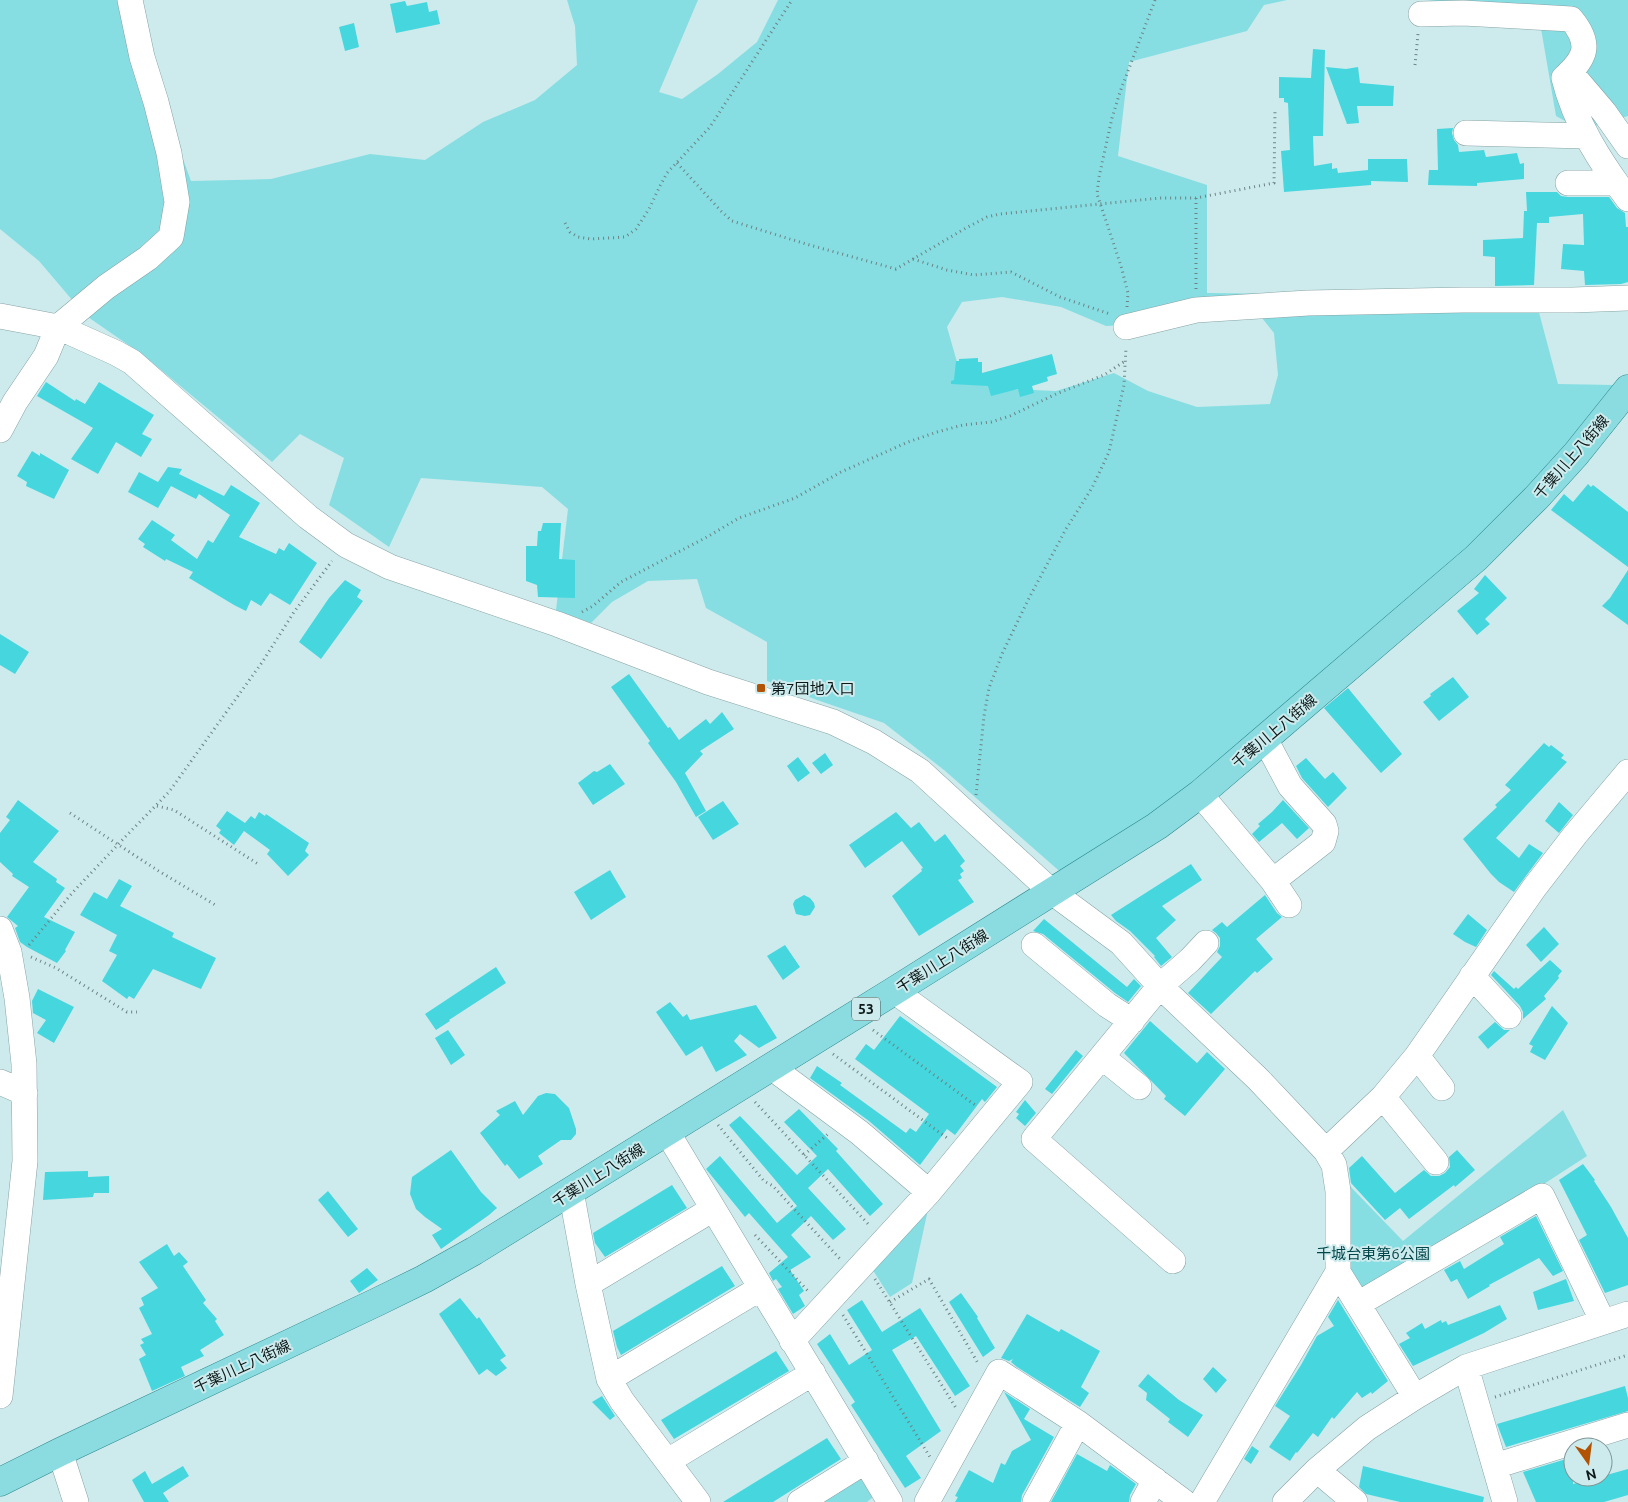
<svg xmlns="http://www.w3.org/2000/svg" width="1628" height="1502" font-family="Ubuntu,'Noto Sans JP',sans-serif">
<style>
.green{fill:#86dee2;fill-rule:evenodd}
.building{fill:#46d6de}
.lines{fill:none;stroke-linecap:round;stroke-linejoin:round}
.minor-casing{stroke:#87a3a5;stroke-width:26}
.major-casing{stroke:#2b878c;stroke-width:29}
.path{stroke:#6d8283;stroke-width:3;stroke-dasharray:1 4;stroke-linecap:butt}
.minor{stroke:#fff;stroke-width:25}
.major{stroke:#8adce0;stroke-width:28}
.poi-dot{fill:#b25304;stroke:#cdebed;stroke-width:2}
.labels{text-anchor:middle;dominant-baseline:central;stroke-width:4;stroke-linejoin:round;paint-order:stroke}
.shield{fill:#cdebed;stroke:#465757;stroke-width:1}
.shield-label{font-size:14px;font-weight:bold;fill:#0c1717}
.street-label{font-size:15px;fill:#0c1717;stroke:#cdebed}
.poi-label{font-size:15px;fill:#0c1717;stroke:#cdebed;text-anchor:start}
.park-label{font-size:15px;fill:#03464a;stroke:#cdebed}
</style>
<rect width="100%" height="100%" fill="#cdebed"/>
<!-- green -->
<path class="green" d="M 0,0 L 125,0 L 191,181 L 271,179 L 370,154 L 425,160 L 483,122 L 535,100 L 577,65 L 575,26 L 567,0 L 698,0 L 659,92 L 682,99 L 718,74 L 757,42 L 778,0 L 1287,0 L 1264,5 L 1247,31 L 1129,62 L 1118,156 L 1207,185 L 1207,293 L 1437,296 L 1536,301 L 1558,384 L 1614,385 L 1525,501 L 1170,810 L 1065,876 L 944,770 L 884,723 L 817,700 L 767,681 L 767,642 L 706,608 L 697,579 L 648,581 L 612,602 L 591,623 L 556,610 L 568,509 L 542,487 L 421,478 L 389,547 L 329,505 L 344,458 L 300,434 L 272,462 L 143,355 L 85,315 L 39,261 L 0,229 ZM 1002,297 L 1061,307 L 1106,326 L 1147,324 L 1254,308 L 1274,333 L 1278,375 L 1270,404 L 1197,407 L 1148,391 L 1114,373 L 1056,391 L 1007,389 L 957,362 L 947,327 L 962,302 Z
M 1427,0 L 1628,0 L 1628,116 L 1581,130 L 1556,116 L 1538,11 Z
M 1563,1110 L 1587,1156 L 1530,1193 L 1359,1289 L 1344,1265 L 1344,1180 L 1403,1241 Z
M 931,1196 L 912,1283 L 890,1297 L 869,1264 Z
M 862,1475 L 873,1493 L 872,1498 L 867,1502 L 807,1502 Z"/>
<!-- building -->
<path class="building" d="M 405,1 L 407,6 L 427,2 L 429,12 L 437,10 L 440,24 L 396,33 L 390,4 Z
M 354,23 L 359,47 L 345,51 L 339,27 Z
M 1313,49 L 1325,50 L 1323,136 L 1313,136 L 1314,166 L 1332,163 L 1332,169 L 1337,168 L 1338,173 L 1368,170 L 1368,159 L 1407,159 L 1408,182 L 1371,181 L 1371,185 L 1284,192 L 1281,151 L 1290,150 L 1288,103 L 1284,102 L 1284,98 L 1279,98 L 1279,77 L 1311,78 Z
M 1326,67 L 1346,69 L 1358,67 L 1360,83 L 1394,86 L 1393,106 L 1357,106 L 1359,123 L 1347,124 Z
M 1453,128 L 1452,133 L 1454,140 L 1458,145 L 1459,152 L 1484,150 L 1486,157 L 1517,153 L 1520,164 L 1524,163 L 1524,179 L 1477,183 L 1477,186 L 1428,185 L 1429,170 L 1438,170 L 1437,129 Z
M 1526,192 L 1557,192 L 1561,196 L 1568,197 L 1609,197 L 1617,208 L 1625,213 L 1626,227 L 1628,227 L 1628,282 L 1621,284 L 1585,285 L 1584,271 L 1561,269 L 1563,244 L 1584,245 L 1583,214 L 1549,217 L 1549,223 L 1537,223 L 1534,285 L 1495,286 L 1495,257 L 1483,256 L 1483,240 L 1523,238 L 1524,211 L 1527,211 Z
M 1052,354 L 1057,374 L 1047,377 L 1048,381 L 1032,386 L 1034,393 L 1020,397 L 1018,389 L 991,396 L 988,386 L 951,384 L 951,381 L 954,380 L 956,361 L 959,361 L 959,359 L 978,358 L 978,362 L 982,362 L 982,373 Z
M 46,382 L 75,401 L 76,399 L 85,404 L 99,382 L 154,415 L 142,434 L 152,439 L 141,457 L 116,442 L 98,474 L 71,459 L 93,428 L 37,396 Z
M 32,451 L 40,456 L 40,453 L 69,470 L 54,499 L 26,486 L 27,482 L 17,476 Z
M 168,467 L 182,469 L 179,474 L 224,496 L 231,485 L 260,503 L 239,537 L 276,554 L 279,548 L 284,551 L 289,543 L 317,563 L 290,605 L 270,593 L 261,606 L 251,600 L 246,611 L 234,605 L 189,578 L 193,572 L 166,559 L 165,561 L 143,547 L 145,544 L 138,539 L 152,520 L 175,535 L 171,540 L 197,559 L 208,540 L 213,543 L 230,515 L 199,494 L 196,499 L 171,486 L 158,508 L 128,492 L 139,472 L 158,482 Z
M 1588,484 L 1591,487 L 1593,485 L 1628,512 L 1628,567 L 1551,510 L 1564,494 L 1573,502 Z
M 543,523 L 561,523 L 559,559 L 575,560 L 575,598 L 538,597 L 537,585 L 526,581 L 526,546 L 537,546 L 538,531 L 541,531 Z
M 1628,570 L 1628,625 L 1602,606 L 1610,598 Z
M 1485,575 L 1507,598 L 1485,619 L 1490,624 L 1477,635 L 1457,611 L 1479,593 L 1474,589 Z
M 345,580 L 361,590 L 357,597 L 363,601 L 321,659 L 299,642 L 329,598 Z
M 0,634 L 29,652 L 15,674 L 0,665 Z
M 629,674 L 668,728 L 670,727 L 679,740 L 706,719 L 710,724 L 722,712 L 734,729 L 700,751 L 703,754 L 685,773 L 706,811 L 696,817 L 676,782 L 648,743 L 650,741 L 611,687 Z
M 1453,677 L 1469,697 L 1439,721 L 1423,702 L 1431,696 L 1430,694 Z
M 1348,688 L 1402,754 L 1381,773 L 1324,708 Z
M 1544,743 L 1549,747 L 1551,745 L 1564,755 L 1561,758 L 1567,762 L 1496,838 L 1519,858 L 1529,844 L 1543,853 L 1514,892 L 1499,882 L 1491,874 L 1463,839 L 1497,807 L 1495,805 L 1511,790 L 1505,785 Z
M 825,753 L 833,765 L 821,774 L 812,763 Z
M 798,757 L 810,773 L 798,782 L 787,766 Z
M 1306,758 L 1325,779 L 1333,772 L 1347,788 L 1328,807 L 1302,778 L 1296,766 Z
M 610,764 L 625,784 L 593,805 L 578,783 L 594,771 L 597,772 Z
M 18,800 L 59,831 L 33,862 L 57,879 L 56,882 L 65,888 L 44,917 L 75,932 L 65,950 L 66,951 L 57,963 L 27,947 L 20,942 L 15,928 L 18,926 L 7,917 L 29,887 L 12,876 L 13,874 L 0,862 L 0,833 L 10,820 L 6,817 Z
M 1283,800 L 1309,828 L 1297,839 L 1282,823 L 1259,842 L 1252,834 L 1260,826 L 1258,824 L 1272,812 Z
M 723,801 L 739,824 L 713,840 L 698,817 Z
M 1559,802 L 1573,815 L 1559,833 L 1545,821 Z
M 227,811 L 245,823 L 251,816 L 255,819 L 259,812 L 265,816 L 266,814 L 309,843 L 305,851 L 309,855 L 288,876 L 267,854 L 270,850 L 244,831 L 234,845 L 219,833 L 221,830 L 216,826 Z
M 896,812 L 911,828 L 919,822 L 935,842 L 945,834 L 965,861 L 960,866 L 964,871 L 960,874 L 962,878 L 958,880 L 974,902 L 919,936 L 892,896 L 922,871 L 921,869 L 923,868 L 902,841 L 865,868 L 849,845 Z
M 1191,864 L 1202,880 L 1162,906 L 1176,920 L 1156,938 L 1172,957 L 1161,966 L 1154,957 L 1155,956 L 1130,931 L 1116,921 L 1111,915 Z
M 610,870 L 626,897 L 591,920 L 574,892 Z
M 119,879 L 132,886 L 120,906 L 174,933 L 172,937 L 216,958 L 201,989 L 153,969 L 134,999 L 129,996 L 127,999 L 102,981 L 117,955 L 109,951 L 117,935 L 80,915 L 94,892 L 107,899 Z
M 804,895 L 810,898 L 814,903 L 815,907 L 810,915 L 805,916 L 796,914 L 793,904 L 795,900 Z
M 1265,895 L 1277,913 L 1282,917 L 1256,939 L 1273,959 L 1257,973 L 1255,971 L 1211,1014 L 1188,993 L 1222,957 L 1217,952 L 1220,946 L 1220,938 L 1216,933 L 1212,930 L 1222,922 L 1227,927 Z
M 1468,914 L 1487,930 L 1476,947 L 1465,942 L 1453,934 Z
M 1044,919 L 1127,987 L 1134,979 L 1141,986 L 1128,1002 L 1115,993 L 1043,934 L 1033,931 Z
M 1544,927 L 1559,944 L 1541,962 L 1526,945 Z
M 785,945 L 800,967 L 783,980 L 767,956 Z
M 1550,960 L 1562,971 L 1558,976 L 1559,978 L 1544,996 L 1546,999 L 1523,1019 L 1523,1012 L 1520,1006 L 1491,975 L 1494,971 L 1514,989 L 1516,987 L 1518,989 Z
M 496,967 L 506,983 L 449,1020 L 450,1021 L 436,1030 L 425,1014 Z
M 38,989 L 74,1007 L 54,1043 L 37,1033 L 46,1020 L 33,1013 L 32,1001 Z
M 670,1002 L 683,1017 L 687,1014 L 690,1020 L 756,1005 L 777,1038 L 759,1048 L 740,1034 L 734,1041 L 747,1055 L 716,1072 L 702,1046 L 686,1056 L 656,1012 Z
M 1552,1006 L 1568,1023 L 1545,1060 L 1530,1052 L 1533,1046 L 1529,1044 Z
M 900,1016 L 997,1087 L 985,1102 L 982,1099 L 955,1135 L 947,1129 L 920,1165 L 869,1121 L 810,1078 L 817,1066 L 842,1083 L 840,1085 L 906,1133 L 910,1128 L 916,1132 L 929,1114 L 855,1059 L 866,1044 L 874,1050 Z
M 1150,1021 L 1197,1063 L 1207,1052 L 1225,1069 L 1185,1116 L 1164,1099 L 1166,1096 L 1124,1053 Z
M 1495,1022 L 1504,1030 L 1510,1030 L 1488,1049 L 1478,1037 Z
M 448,1030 L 465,1055 L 451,1065 L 435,1038 Z
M 1076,1050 L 1083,1056 L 1052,1094 L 1045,1089 Z
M 546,1093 L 555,1094 L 569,1108 L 576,1129 L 576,1134 L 571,1140 L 561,1140 L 538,1156 L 543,1164 L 519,1179 L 507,1164 L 505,1166 L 480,1133 L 500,1115 L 496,1111 L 515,1101 L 523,1115 L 538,1096 Z
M 1025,1100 L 1036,1113 L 1025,1126 L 1016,1118 L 1019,1114 L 1016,1112 Z
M 799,1109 L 838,1149 L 836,1151 L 883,1204 L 870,1216 L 828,1169 L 808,1188 L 846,1229 L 833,1240 L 811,1216 L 791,1235 L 811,1257 L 790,1270 L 804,1291 L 799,1295 L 805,1306 L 793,1314 L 778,1289 L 782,1287 L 776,1279 L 773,1281 L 769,1273 L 788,1257 L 749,1213 L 745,1217 L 706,1169 L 720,1156 L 777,1223 L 797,1206 L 729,1125 L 740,1116 L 797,1175 L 817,1156 L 784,1122 Z
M 451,1150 L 481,1192 L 497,1208 L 489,1215 L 441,1249 L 432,1235 L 442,1229 L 425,1217 L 416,1209 L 410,1194 L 412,1177 Z
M 1457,1150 L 1475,1170 L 1455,1187 L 1454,1185 L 1409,1219 L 1400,1208 L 1385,1220 L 1351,1183 L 1349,1168 L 1362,1156 L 1395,1193 L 1424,1170 L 1431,1176 L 1439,1176 L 1445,1173 L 1450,1167 L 1449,1157 Z
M 1583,1164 L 1595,1180 L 1594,1181 L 1611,1207 L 1628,1238 L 1628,1285 L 1605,1293 L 1579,1240 L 1587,1235 L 1559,1180 Z
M 88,1171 L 88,1177 L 109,1176 L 109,1193 L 94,1193 L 93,1197 L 43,1200 L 45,1172 Z
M 672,1185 L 687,1208 L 605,1257 L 595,1243 L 593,1233 Z
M 328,1191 L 358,1229 L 348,1237 L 318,1200 Z
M 1536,1216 L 1563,1271 L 1553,1276 L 1539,1258 L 1489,1285 L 1490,1286 L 1468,1299 L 1457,1279 L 1451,1282 L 1444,1270 L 1460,1261 L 1464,1269 L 1504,1244 L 1500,1237 Z
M 167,1244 L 174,1256 L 179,1252 L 188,1262 L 183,1266 L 206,1300 L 203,1303 L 217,1319 L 215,1321 L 224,1335 L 200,1350 L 204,1356 L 181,1367 L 185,1376 L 152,1391 L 139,1359 L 146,1355 L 140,1345 L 144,1343 L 141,1339 L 152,1334 L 139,1308 L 144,1305 L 141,1298 L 158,1288 L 139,1262 Z
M 722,1266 L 735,1286 L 621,1355 L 617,1347 L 613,1331 Z
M 367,1268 L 378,1280 L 359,1293 L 350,1281 Z
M 1566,1279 L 1574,1301 L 1538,1310 L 1533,1292 Z
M 961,1293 L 978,1317 L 977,1318 L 995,1348 L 983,1357 L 949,1302 Z
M 460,1298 L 477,1319 L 479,1317 L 506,1356 L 500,1360 L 507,1368 L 496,1376 L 487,1369 L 479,1375 L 439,1314 Z
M 862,1300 L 882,1332 L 920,1308 L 970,1386 L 955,1396 L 916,1336 L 892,1350 L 941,1431 L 906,1456 L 921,1478 L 905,1488 L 851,1405 L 855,1402 L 817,1344 L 830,1334 L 849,1365 L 872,1350 L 847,1310 Z
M 1338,1300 L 1388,1381 L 1372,1394 L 1371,1392 L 1362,1398 L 1357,1392 L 1334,1419 L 1332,1417 L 1318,1437 L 1313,1433 L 1297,1453 L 1296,1452 L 1290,1461 L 1269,1447 L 1290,1416 L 1275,1406 L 1301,1365 L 1317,1336 L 1334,1326 L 1328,1317 Z
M 1500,1305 L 1507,1319 L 1484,1333 L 1413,1366 L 1399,1344 L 1410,1338 L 1406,1333 L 1422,1323 L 1425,1329 L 1441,1320 L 1442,1323 L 1446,1321 L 1448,1325 Z
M 1027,1314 L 1059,1332 L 1061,1329 L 1100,1351 L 1081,1387 L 1089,1393 L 1080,1407 L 1017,1367 L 1011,1362 L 1013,1359 L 1009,1361 L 1001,1358 Z
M 776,1351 L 789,1371 L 674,1439 L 661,1420 Z
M 1213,1367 L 1227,1380 L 1216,1393 L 1203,1379 Z
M 1148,1374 L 1179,1400 L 1203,1415 L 1188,1437 L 1168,1422 L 1170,1419 L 1146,1400 L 1147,1393 L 1138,1386 Z
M 1625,1386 L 1628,1398 L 1628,1411 L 1506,1447 L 1497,1424 Z
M 1004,1392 L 1030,1409 L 1024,1419 L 1054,1437 L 1022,1495 L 1021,1502 L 955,1502 L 958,1497 L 955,1496 L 969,1470 L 993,1483 L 1001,1463 L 1005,1465 L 1012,1451 L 1031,1440 Z
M 602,1396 L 615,1416 L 610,1420 L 592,1402 Z
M 827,1438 L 841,1459 L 773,1502 L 723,1502 Z
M 1252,1446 L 1259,1451 L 1251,1464 L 1244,1459 Z
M 1077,1454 L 1107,1471 L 1110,1465 L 1136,1484 L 1130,1495 L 1129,1502 L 1051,1502 Z
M 1573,1457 L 1573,1484 L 1598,1477 L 1603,1477 L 1603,1476 L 1628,1469 L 1628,1495 L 1604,1502 L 1536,1502 L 1523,1472 Z
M 183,1466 L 189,1476 L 163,1493 L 169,1502 L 144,1502 L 132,1480 L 145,1471 L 152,1484 Z
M 1363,1466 L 1484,1497 L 1483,1502 L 1400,1502 L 1366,1494 L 1359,1487 Z"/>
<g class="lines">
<!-- minor casing -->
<g class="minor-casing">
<path id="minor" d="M 1421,14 L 1463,13 L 1571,19 C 1592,44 1586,58 1564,78 C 1575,123 1601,163 1628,199
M 1570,72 L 1604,112 L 1628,146
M 1466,133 L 1586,136
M 1568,183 L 1616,183
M 0,316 L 58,327 L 116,353 L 132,362 L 308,517 L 346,545 L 390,567 L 557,624 L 708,682 L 833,722 L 874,742 L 920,771 L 1052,892 L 1121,943 L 1160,986 L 1258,1079 L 1326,1151 L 1334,1165 L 1338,1191 L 1338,1272 L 1415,1397
M 1126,327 L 1196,310 L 1308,303 L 1463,300 L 1573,300 L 1628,298
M 0,430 L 15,402 L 46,356 L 58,327 L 106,287 L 148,258 L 171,237 L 177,202 L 169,153 L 156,102 L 142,57 L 130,0
M 1265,739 L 1290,786 L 1324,824 L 1326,831 L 1323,842 L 1273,881
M 1200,794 L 1273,881 L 1289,905
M 0,929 L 9,952 L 17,998 L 24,1064 L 25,1161 L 0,1396
M 1034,945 L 1107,1005 L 1132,1021
M 1472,976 L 1509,1016
M 1417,1056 L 1442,1088
M 1102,1057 L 1139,1087
M 771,1067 L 860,1133 L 929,1192
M 0,1082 L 25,1093
M 1383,1097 L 1436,1162
M 667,1132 L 890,1502
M 1326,1151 L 1383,1097 L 1417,1056 L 1534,888 L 1575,835 L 1628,772
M 571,1191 L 588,1284 L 609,1379 L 622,1401 L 698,1502
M 1173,1261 L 1034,1139 L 1160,986 L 1190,960 L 1206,943
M 588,1284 L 713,1209
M 1358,1304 L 1542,1196 L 1603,1322
M 792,1341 L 929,1192 L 1020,1082 L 894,991
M 1466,1367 L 1505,1502
M 609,1379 L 761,1288
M 60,1452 L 76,1502
M 668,1461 L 813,1373
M 1495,1466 L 1628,1425
M 1317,1470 L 1355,1502
M 800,1502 L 866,1461
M 927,1502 L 999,1372 L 1078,1423 L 1184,1502
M 1035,1502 L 1078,1423
M 1143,1502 L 1155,1480
M 1202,1502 L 1338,1272
M 1285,1502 L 1317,1470 L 1367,1428 L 1415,1397 L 1466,1367 L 1628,1314"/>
</g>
<!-- major casing -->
<g class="major-casing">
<path id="major" d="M 0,1482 L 60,1452 L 377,1302 L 424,1279 L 474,1251 L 894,991 L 1157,826 L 1200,794 L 1476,558 L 1537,497 L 1576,454 L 1628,389"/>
</g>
<!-- path -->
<path class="path" d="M 1415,65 L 1418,34
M 677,163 L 721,211 L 732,221 L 806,244 L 896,269 L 966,228 L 987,217 L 1000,214 L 1160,198 L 1196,198 L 1274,183 L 1275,109
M 565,223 L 570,232 L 578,237 L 591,239 L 625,237 L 636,229 L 649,209 L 660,186 L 667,173 L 710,127 L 792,0
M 913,259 L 947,270 L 974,275 L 1011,272 L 1060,297 L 1110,314
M 1196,289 L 1196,198
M 1127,307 L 1128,293 L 1121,266 L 1097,194 L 1099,177 L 1112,118 L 1120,92 L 1155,0
M 582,612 L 593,606 L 621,582 L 707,537 L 739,518 L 795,498 L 841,472 L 908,442 L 937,432 L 963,425 L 991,422 L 1010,416 L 1056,394 L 1104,375 L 1125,361
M 976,795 L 984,716 L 989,688 L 1002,654 L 1028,600 L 1066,529 L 1092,488 L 1109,452 L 1124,385 L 1126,348
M 157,806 L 174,810 L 258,864
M 70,813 L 157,870 L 217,906
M 29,945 L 73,892 L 127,835 L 169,792 L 263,661 L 294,612 L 332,561
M 31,957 L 56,968 L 127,1012 L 137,1012
M 873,1030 L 975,1105
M 833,1054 L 947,1138
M 755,1102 L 870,1226
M 718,1125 L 764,1181 L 773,1186 L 840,1259
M 804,1155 L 828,1134
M 755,1235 L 809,1292
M 875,1279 L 956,1408
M 890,1302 L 929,1279 L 979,1365
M 843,1315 L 930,1457
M 1495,1397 L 1628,1355"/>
<!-- minor -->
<use href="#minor" class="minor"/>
<!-- major -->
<use href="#major" class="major"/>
</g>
<!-- markers -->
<rect class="poi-dot" x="756" y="683" width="10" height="10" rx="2.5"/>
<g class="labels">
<!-- shield labels -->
<rect class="shield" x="852" y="997.5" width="28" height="23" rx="4"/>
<g class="shield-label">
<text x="866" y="1009">53</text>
</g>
<!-- street labels -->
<g class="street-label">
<text transform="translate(1571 457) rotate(-49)">千葉川上八街線</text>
<text transform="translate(1274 731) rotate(-40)">千葉川上八街線</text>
<text transform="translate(942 961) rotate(-32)">千葉川上八街線</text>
<text transform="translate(598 1175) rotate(-32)">千葉川上八街線</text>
<text transform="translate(242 1366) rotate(-25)">千葉川上八街線</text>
</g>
<!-- poi labels -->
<g class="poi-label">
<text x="771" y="688">第7団地入口</text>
</g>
<!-- park labels -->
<g class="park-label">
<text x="1373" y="1253">千城台東第6公園</text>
</g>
</g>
<!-- north arrow -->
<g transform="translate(1588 1462) rotate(166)"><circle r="24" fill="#cdebed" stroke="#809697"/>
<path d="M0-4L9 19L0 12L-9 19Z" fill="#b25304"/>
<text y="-8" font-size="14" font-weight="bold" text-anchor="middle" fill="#0c1717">N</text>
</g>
</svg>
